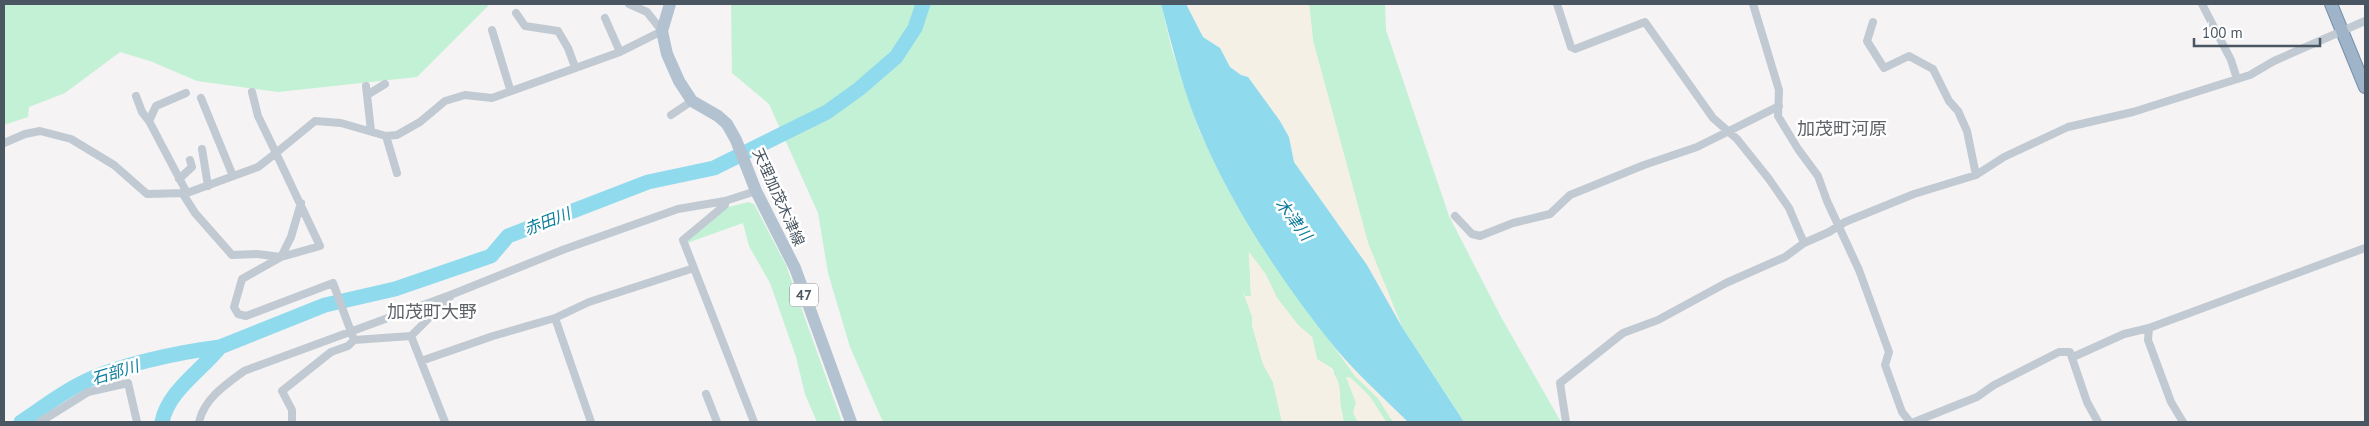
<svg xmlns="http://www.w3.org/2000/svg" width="2369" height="426" font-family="'PT Sans','Noto Sans JP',sans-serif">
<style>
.green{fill:#c3f1d5}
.sand{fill:#f5f0e5}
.water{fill:#90daee}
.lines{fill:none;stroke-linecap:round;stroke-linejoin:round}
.river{stroke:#90daee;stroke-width:15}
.trunk-casing{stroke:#7690ad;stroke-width:14}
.minor{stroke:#c1cad2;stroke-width:8}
.primary{stroke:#b3c2d1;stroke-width:12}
.trunk{stroke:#9fb4c9;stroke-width:12}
.labels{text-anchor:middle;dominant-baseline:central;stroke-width:5;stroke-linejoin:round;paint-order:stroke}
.shield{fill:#fff;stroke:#808990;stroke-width:1}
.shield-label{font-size:14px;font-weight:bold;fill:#4a5661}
.street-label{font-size:15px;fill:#4a5661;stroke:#fff}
.water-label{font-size:16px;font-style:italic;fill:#0c7c9b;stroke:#fff}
.quarter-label{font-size:18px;fill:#5f6368;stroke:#fff}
</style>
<rect width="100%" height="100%" fill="#f5f3f3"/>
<!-- green -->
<path class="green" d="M 4,4 L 490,4 L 417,77 L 278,92 L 197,81 L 150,61 L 120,52 L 65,93 L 29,107 L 28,117 L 4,125 Z
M 731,4 L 1161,4 L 1172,50 L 1199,130 L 1231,195 L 1297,296 L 1355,376 L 1378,398 L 1393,422 L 1386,422 L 1370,397 L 1351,378 L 1357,403 L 1358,422 L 1344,422 L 1333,369 L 1317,359 L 1312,337 L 1298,325 L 1277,298 L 1266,275 L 1249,252 L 1251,296 L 1245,296 L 1243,291 L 1252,316 L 1252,325 L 1263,364 L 1273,382 L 1282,422 L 883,422 L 850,347 L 828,273 L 818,213 L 769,104 L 732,73 Z
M 1309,4 L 1385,4 L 1386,30 L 1449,216 L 1501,317 L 1561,422 L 1464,422 L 1402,327 L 1368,243 L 1313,41 Z
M 748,202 L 754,204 L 786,265 L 842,422 L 817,422 L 805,394 L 796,357 L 770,283 L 749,246 L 743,223 L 687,243 L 688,240 L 725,208 Z"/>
<!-- sand -->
<path class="sand" d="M 1186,4 L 1309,4 L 1313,41 L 1368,243 L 1402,327 L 1367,265 L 1294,162 L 1289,137 L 1280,121 L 1241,75 L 1230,67 L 1220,48 L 1203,37 Z
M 1249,252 L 1266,275 L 1277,298 L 1298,325 L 1312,337 L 1317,359 C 1350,381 1335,391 1344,422 L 1282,422 L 1273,382 L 1263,364 L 1252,325 L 1252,316 L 1241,287 L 1245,296 L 1251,296 Z
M 1337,350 L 1408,422 L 1393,422 L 1378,398 L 1355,376 Z
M 1346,377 L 1351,378 L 1370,397 L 1386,422 L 1357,421 L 1353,412 L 1356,403 Z"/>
<!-- water -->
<path class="water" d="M 1161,4 L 1186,4 L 1203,37 L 1220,48 L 1230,67 L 1241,75 L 1248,77 L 1280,121 L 1289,137 L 1294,162 L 1367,265 L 1402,327 L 1464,422 L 1408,422 C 1384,398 1358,375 1336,349 C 1283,283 1233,209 1200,131 C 1183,90 1172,46 1161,4 Z"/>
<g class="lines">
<!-- river -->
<path class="river" d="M 21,422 C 41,409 61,393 82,383 C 117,365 180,352 220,347
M 162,422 C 168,391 201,371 220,347 L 325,305 L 395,289 L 491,256 L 508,236 L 648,182 L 714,168 L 827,112 L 859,89 L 896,57 L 915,28 L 923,4"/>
<!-- trunk casing -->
<g class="trunk-casing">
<path id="trunk" d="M 2331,4 L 2365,87"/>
</g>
<!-- minor -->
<path class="minor" d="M 1557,4 L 1571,47 L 1575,49 L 1645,22 L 1713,118 L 1737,139 L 1769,179 L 1789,208 L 1804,243
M 1753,4 L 1779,90 L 1778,116 L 1798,149 L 1818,176 L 1827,201 L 1859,270 L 1889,352 L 1885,365 L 1902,412 L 1910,422
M 2202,4 L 2231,60 L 2237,79
M 516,13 L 525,26 L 558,31 L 568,48 L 575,67
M 605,18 L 620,52
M 1873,22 L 1867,41 L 1884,68 L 1909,56 L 1933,69 L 1949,101 L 1958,111 L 1967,131 L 1976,175
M 492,30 L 510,89
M 366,86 L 371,131
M 367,95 L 385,84
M 136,96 L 142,112 L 149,121 L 187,193
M 201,98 L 233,176
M 671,115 L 692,101
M 149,121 L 156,106 L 186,93
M 386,136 L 397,173
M 4,143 L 25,134 L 40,131 L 71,139 L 114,165 L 147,194 L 187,193 L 258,167 L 276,153 L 258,116 L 252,92
M 202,149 L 208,186
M 179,179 L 192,167 L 190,160
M 183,194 L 195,213 L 232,255 L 257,254 L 281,257 L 320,246 L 276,153 L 315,121 L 341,123 L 386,136 L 397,135 L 420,122 L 445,101 L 465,95 L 492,98 L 620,52 L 662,31 L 647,12 L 629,4
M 725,201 L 725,205 L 683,240 L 754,422
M 301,203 L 291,237 L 281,257 L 242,279 L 234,307 L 238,314 L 246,316 L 333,283 L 354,340
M 1455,216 L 1472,234 L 1480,236 L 1513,223 L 1550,214 L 1570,195 L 1644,165 L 1697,147 L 1779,106
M 555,318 L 591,422
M 2149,328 L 2148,340 L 2171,402 L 2183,422
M 411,336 L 445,422
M 2073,357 L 2124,334 L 2149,328 L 2365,248
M 421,361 L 493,336 L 555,318 L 589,302 L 694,268
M 706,394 L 717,422
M 40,422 L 88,392 L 128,383 L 137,422
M 199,422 C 204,399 226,384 244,371 L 453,294 L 565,249 L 678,209 L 725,201 L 756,191
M 292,422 L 292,410 L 282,391 L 331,352 L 348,346 L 354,340 L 411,336 L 450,297
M 1566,422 L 1560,383 L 1623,333 L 1658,320 L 1726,283 L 1785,257 L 1804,243 L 1829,232 L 1845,222 L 1914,194 L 1976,175 L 2004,157 L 2068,127 L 2133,112 L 2250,75 L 2274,61 L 2365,21
M 1914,422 L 1977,397 L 1994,385 L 2059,352 L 2070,352 L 2087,402 L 2098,422"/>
<!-- primary -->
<path class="primary" d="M 670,4 L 662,31 L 667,54 L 679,81 L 692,101 L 718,116 L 727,124 L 736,140 L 756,191 L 795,268 L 851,422"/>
<!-- trunk -->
<use href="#trunk" class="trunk"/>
</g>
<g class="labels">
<!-- shield labels -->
<rect class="shield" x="790" y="283.5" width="28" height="23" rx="4"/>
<g class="shield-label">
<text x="804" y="295">47</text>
</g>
<!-- street labels -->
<g class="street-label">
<text transform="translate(779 197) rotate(66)">天理加茂木津線</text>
</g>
<!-- water labels -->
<g class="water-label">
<text transform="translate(1294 219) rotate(53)">木津川</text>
<text transform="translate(547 221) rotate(-21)">赤田川</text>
<text transform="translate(115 372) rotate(-17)">石部川</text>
</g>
<!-- quarter labels -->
<g class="quarter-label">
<text x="1842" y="128">加茂町河原</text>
<text x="432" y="311">加茂町大野</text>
</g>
</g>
<!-- border -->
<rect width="2369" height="426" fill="none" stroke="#4a5661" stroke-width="10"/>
<!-- scale -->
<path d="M2194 38v8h126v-8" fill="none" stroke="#4a5661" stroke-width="2.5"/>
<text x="2202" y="38" font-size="15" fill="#4a5661" stroke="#ffffff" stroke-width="4" paint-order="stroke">100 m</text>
</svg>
